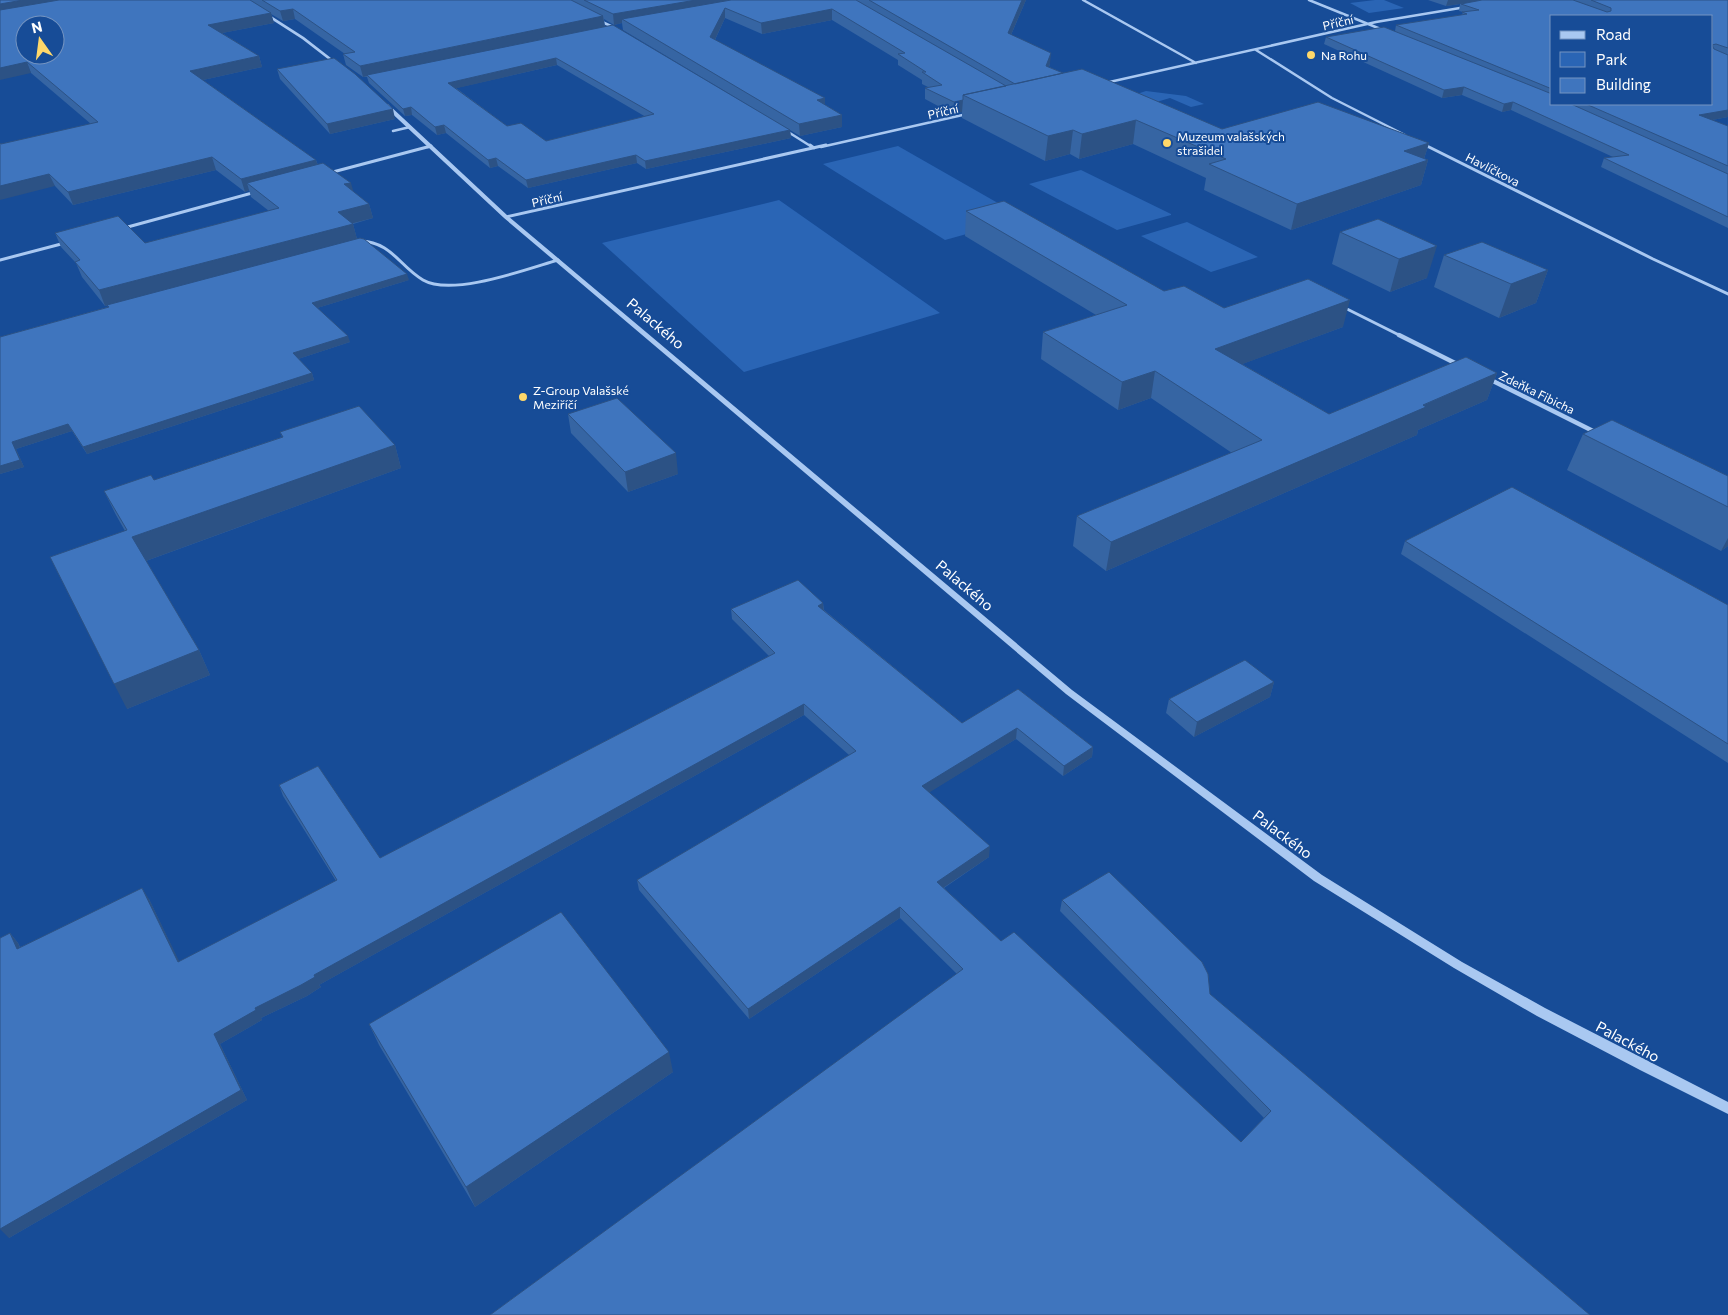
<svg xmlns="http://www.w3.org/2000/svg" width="1728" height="1315" font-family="Commissioner,sans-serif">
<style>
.green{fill:#2a65b5}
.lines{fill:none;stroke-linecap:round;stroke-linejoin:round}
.minor-far2{stroke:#a9c8f1;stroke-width:2.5}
.minor-far1{stroke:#a9c8f1;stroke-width:3}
.minor{stroke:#a9c8f1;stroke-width:4.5}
.tertiary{fill:#a9c8f1;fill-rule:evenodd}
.wall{fill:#3665a3;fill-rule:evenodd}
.shaded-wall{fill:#2c5285}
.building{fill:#3f75be;stroke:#2c5285;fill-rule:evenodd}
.poi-dot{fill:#ffd86a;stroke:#174c97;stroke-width:2}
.labels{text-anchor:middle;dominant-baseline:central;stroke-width:4;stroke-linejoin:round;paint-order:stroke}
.far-street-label{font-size:12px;fill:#fff;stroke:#174c97}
.far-poi-label{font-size:12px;fill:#fff;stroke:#174c97;text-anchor:start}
.street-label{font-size:15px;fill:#fff;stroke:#174c97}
</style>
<rect width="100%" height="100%" fill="#174c97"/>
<!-- green -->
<path class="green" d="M 1375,0 L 1384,0 L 1404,8 L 1369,13 L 1350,3 Z
M 1146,91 L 1186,96 L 1204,104 L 1191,107 L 1170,98 L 1153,103 L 1134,95 Z
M 898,146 L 1024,218 L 945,240 L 823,164 Z
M 1081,170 L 1171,214 L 1171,215 L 1117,230 L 1029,184 Z
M 779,200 L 940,313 L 744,372 L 602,243 Z
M 1187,222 L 1258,257 L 1211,272 L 1141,236 Z"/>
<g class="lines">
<!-- minor-far2 -->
<path class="minor-far2" d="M 1083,0 L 1196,63
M 1309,0 L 1383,30
M 598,20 L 615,28
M 1256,50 L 1332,98 L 1405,135
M 1105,83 L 1376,22 L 1466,7
M 785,130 L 812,147
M 393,131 L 410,127
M 1422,144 L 1427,147
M 428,147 L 431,146
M 821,147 L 967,114"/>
<!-- minor-far1 -->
<path class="minor-far1" d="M 810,145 L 814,148
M 1425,145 L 1653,259 L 1728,294
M 329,173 L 431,146
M 506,217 L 826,145
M 124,228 L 256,192
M 360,241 C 392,242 399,266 423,280 C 452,297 527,269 558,260
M 0,260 L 65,243
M 1343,307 L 1401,336"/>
<!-- minor -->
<path class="minor" d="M 1399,335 L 1459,365
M 1489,379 L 1595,432"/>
<!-- tertiary -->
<path class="tertiary" d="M 241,0 L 246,0 L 304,37 L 340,65 L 337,66 L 302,39 Z
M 384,104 L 388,104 L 508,216 L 1072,690 L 1322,875 L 1462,962 L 1545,1008 L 1728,1102 L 1728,1114 L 1640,1070 L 1537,1016 L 1454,968 L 1314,881 L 1066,694 L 504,218 L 384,106 Z"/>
</g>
<!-- wall -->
<path class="wall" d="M 0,0 L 1026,0 L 1011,35 L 1050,64 L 1049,67 L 1063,73 L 1222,129 L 1429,143 L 1424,159 L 1428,160 L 1421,185 L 1291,230 L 1204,190 L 1206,178 L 1133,144 L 1079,159 L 1070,154 L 1045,161 L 962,118 L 962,112 L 953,114 L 925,99 L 925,88 L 928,87 L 922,84 L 922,80 L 898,65 L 898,60 L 832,20 L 762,34 L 725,18 L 715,40 L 842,115 L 842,127 L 800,136 L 790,130 L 791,138 L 646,169 L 637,163 L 528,188 L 498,166 L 490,168 L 446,133 L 437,135 L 412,115 L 405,116 L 369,83 L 367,77 L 363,77 L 346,65 L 343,54 L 345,54 L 295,19 L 283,21 L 271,14 L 274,23 L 222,33 L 259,56 L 262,67 L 203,80 L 316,160 L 318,165 L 369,204 L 373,218 L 353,224 L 357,239 L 105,306 L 82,277 L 76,263 L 61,247 L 55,233 L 145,243 L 269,211 L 251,197 L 249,190 L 245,192 L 216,170 L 73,205 L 55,186 L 1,144 L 91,124 L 31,73 ZM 604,19 L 614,25 L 622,23 L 623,30 L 763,114 L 605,26 ZM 557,65 L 646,117 L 546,141 L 507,126 L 456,88 Z
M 1428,0 L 1728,0 L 1728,117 L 1712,120 L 1728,126 L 1728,228 L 1601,167 L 1604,158 L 1613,157 L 1511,110 L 1502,112 L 1462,95 L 1442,98 L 1324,44 L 1326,37 L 1395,31 L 1396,25 L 1462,15 L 1463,12 L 1459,11 L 1460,4 L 1446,6 ZM 1552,16 L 1712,104 L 1552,104 Z
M 277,69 L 395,119 L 330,134 L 280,79 Z
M 966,211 L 1164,291 L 1224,308 L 1343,327 L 1242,364 L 1329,414 L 1497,373 L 1487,400 L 1418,430 L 1417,435 L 1106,571 L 1073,546 L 1077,516 L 1232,453 L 1151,398 L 1118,410 L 1041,359 L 1043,332 L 1096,315 L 965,236 Z
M 1378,219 L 1427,278 L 1390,292 L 1332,264 L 1340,232 Z
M 1444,255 L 1548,270 L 1536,303 L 1499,318 L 1434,287 Z
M 409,280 L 317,308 L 350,342 L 298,359 L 312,373 L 314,380 L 87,454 L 72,431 L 16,449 L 24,467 L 0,474 L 0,337 L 108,307 L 107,305 Z
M 568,414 L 678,474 L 628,492 L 571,433 Z
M 280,432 L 395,445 L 401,468 L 146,561 L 199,650 L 210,675 L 127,709 L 125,531 L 116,515 L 104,491 L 154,480 L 282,437 Z
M 1583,434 L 1728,476 L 1728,546 L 1721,551 L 1567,470 Z
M 1405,541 L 1728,605 L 1728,763 L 1401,554 Z
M 823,603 L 824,610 L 962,723 L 1018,689 L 1093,747 L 1092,757 L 1063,776 L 1016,739 L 929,792 L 989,857 L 944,888 L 1001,941 L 1241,1142 L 1264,1118 L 1060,911 L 1062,900 L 1210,994 L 1590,1315 L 490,1315 L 957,974 L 900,918 L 749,1019 L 639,890 L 637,880 L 849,755 L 804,715 L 319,985 L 321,987 L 307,996 L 261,1018 L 262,1020 L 220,1044 L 247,1100 L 9,1238 L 10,933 L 18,943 L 20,947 L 149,899 L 179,962 L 336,881 L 283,796 L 279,785 L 380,858 L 769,656 L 732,619 L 731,609 Z
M 1274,682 L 1270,697 L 1194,737 L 1166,713 L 1169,699 Z
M 369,1024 L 673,1072 L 475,1207 L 379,1045 Z"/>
<!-- shaded-wall -->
<path class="shaded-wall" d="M 23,0 L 84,0 L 0,15 L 0,4 Z
M 696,0 L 754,0 L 622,19 L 622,23 L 614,25 L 613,14 Z
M 1022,0 L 1026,0 L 1007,44 L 1008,33 Z
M 1448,0 L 1488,0 L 1446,6 Z
M 725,8 L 725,18 L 711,48 L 710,37 Z
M 293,9 L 295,19 L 283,21 L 280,11 Z
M 832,9 L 832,20 L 762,34 L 761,23 Z
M 271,13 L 274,23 L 212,35 L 208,25 Z
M 603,16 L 605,27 L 363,77 L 360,66 Z
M 1051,53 L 1050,64 L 1045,77 L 1046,66 Z
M 259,56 L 262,67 L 194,82 L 190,71 Z
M 556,58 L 557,65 L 449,90 L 448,83 Z
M 27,62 L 31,73 L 0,80 L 0,68 Z
M 1464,87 L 1462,95 L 1442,98 L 1444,90 Z
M 825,98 L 825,110 L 817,100 Z
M 963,100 L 962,112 L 953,114 L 954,102 Z
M 1513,102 L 1511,110 L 1502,112 L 1504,104 Z
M 411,107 L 412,115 L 405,116 L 403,109 Z
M 393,109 L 395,119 L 330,134 L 327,124 Z
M 1728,110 L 1728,117 L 1696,123 L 1699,115 Z
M 842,115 L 842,127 L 800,136 L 799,124 Z
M 1136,120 L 1133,144 L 1079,159 L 1082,134 Z
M 444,125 L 446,133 L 437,135 L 435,127 Z
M 790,130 L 791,138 L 646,169 L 645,161 Z
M 1073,130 L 1070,154 L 1045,161 L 1048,136 Z
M 1429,143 L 1423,162 L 1428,160 L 1421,185 L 1291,230 L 1297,204 L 1404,151 Z
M 636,155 L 637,163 L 528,188 L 526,180 Z
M 212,157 L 216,170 L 73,205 L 68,192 Z
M 496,158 L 498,166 L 490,168 L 488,160 Z
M 316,160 L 320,172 L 247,183 L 249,190 L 245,192 L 241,179 Z
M 49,174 L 55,186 L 0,200 L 0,186 Z
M 351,183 L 355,197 L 344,184 Z
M 369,204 L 373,218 L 342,226 L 338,212 Z
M 353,224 L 357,239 L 105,306 L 99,290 Z
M 1437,246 L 1427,278 L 1390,292 L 1399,259 Z
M 1548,270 L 1536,303 L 1499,318 L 1511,284 Z
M 407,274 L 409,280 L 314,309 L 312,303 Z
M 1350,300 L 1343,327 L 1210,376 L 1215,349 Z
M 348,336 L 350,342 L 295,360 L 293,353 Z
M 1155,371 L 1151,398 L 1118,410 L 1122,382 Z
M 312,373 L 314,380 L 87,454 L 83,447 Z
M 1497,373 L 1487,400 L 1418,430 L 1417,435 L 1106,571 L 1111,542 Z
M 68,424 L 72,431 L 16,449 L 24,467 L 0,474 L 0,466 L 12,442 Z
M 395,445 L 401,468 L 143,562 L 132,537 Z
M 676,453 L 678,474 L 628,492 L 625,472 Z
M 1728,538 L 1728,546 L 1721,551 Z
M 823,603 L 824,614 L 818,606 Z
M 199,650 L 210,675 L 127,709 L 114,684 Z
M 1274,682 L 1270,697 L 1194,737 L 1197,722 Z
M 804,704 L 804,715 L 319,985 L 321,987 L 307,996 L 261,1018 L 262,1020 L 220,1044 L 247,1100 L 9,1238 L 0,1229 L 214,1034 L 255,1008 L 314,975 Z
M 1017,728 L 1016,739 L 922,797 L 922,786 Z
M 1093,747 L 1092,757 L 1063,776 L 1064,766 Z
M 990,846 L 989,857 L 937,892 L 937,882 Z
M 142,888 L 149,899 L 185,973 L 178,962 Z
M 900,907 L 900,918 L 749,1019 L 748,1009 Z
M 10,933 L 18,943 L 25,960 L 17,949 Z
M 669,1052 L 673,1072 L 475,1207 L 466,1187 Z"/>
<!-- building -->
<path class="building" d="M 0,0 L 23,0 L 0,4 Z
M 59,0 L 250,0 L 271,13 L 208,25 L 259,56 L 190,71 L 316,160 L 241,179 L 212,157 L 68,192 L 49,174 L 0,186 L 0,143 L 1,144 L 98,122 L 27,62 L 0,68 L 0,10 ZM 25,25 L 55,25 L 55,55 L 25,55 Z
M 262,0 L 571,0 L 603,16 L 360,66 L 343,54 L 355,52 L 293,9 L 280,11 Z
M 584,0 L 696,0 L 613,14 Z
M 731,0 L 856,0 L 1006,86 L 963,95 L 963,100 L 954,102 L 925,88 L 942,85 L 922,72 L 926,72 L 898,54 L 905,53 L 832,9 L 761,23 L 725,8 L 710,37 L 825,98 L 817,100 L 842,115 L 799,124 L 622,19 Z
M 869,0 L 1022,0 L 1008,33 L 1051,53 L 1046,66 L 1063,73 L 1015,84 Z
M 1482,0 L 1573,0 L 1607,12 L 1611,11 L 1611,8 L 1591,0 L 1728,0 L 1728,48 L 1716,44 L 1712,45 L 1714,49 L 1728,55 L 1728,110 L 1699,115 L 1728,126 L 1728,166 L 1586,104 L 1712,104 L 1712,16 L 1552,16 L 1552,89 L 1396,25 L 1467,14 L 1462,12 L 1479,10 L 1461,4 Z
M 613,25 L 790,130 L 645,161 L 636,155 L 526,180 L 496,158 L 488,160 L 444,125 L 435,127 L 411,107 L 403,109 L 367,75 ZM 556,58 L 654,114 L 546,141 L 521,123 L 507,126 L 448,83 Z
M 1384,27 L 1552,94 L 1552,104 L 1571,104 L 1728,174 L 1728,217 L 1604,158 L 1629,155 L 1513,102 L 1504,104 L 1464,87 L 1444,90 L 1326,37 Z
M 334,58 L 355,74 L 393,109 L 327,124 L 277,69 Z
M 1082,69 L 1222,129 L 1318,102 L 1429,143 L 1404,151 L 1428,160 L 1297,204 L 1209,164 L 1226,159 L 1136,120 L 1082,134 L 1073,130 L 1048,136 L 963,95 Z
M 323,163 L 351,183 L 344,184 L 369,204 L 338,212 L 353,224 L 99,290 L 75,262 L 80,260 L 55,233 L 118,216 L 145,243 L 279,208 L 247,183 Z
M 1004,201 L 1164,291 L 1184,286 L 1224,308 L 1308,279 L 1350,300 L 1215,349 L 1329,414 L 1466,357 L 1497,373 L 1423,405 L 1426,407 L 1111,542 L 1077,516 L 1262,440 L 1155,371 L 1122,382 L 1043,332 L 1127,305 L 966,211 Z
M 1378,219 L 1437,246 L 1399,259 L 1340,232 Z
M 360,238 L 364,239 L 407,274 L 312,303 L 348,336 L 293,353 L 312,373 L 83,447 L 68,424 L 12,442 L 20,460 L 0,466 L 0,337 L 109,307 L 107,305 Z
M 1482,242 L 1548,270 L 1511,284 L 1444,255 Z
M 617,398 L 676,453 L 625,472 L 568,414 Z
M 359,406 L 395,445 L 132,537 L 199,650 L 114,684 L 50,557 L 127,530 L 104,491 L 151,475 L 154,480 L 283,437 L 280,432 Z
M 1612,420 L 1728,476 L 1728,507 L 1583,434 Z
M 1512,487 L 1728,605 L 1728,744 L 1405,541 Z
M 798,580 L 823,603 L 818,606 L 962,723 L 1018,689 L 1093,747 L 1064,766 L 1017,728 L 922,786 L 990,846 L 937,882 L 1001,941 L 1014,932 L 1241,1142 L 1271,1111 L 1062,900 L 1109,872 L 1202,962 L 1208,974 L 1210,994 L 1590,1315 L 490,1315 L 963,969 L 900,907 L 748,1009 L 637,880 L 856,751 L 804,704 L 314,975 L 315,977 L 301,985 L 255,1008 L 256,1010 L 214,1034 L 241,1090 L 0,1229 L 0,938 L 10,933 L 17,949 L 142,888 L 178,962 L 337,880 L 279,785 L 318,766 L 380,858 L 775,653 L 731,609 Z
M 1245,660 L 1274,682 L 1197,722 L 1169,699 Z
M 561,912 L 669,1052 L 466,1187 L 369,1024 Z"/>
<!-- markers -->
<g class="poi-dot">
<circle cx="1311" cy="55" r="5"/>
<circle cx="1167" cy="143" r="5"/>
<circle cx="523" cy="397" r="5"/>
</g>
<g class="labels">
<!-- far-street labels -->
<g class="far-street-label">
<text transform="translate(1338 22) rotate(-13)">Příční</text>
<text transform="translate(943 111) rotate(-13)">Příční</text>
<text transform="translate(1493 169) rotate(27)">Havlíčkova</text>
<text transform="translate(547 199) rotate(-13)">Příční</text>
<text transform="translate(1537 392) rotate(26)">Zdeňka Fibicha</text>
</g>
<!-- far-poi labels -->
<g class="far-poi-label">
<text x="1321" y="55">Na Rohu</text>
<text x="1177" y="136">Muzeum valašských<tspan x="1177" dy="14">strašidel</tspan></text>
<text x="533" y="390">Z-Group Valašské<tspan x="533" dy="14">Meziříčí</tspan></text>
</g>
<!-- street labels -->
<g class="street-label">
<text transform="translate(656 323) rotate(40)">Palackého</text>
<text transform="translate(965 585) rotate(40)">Palackého</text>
<text transform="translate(1283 834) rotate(37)">Palackého</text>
<text transform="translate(1628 1041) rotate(28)">Palackého</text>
</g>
</g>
<!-- legend -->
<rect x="1550" y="15" width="162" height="90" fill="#174c97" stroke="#7494c1"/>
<rect x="1560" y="31" width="25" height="8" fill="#a9c8f1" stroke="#7494c1"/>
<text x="1596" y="40" font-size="15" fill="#ffffff">Road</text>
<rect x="1560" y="52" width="25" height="15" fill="#2a65b5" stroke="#7494c1"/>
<text x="1596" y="65" font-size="15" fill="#ffffff">Park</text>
<rect x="1560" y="78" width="25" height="15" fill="#3f75be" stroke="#7494c1"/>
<text x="1596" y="90" font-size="15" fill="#ffffff">Building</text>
<!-- north arrow -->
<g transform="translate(40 40) rotate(346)"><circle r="24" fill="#174c97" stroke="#7494c1"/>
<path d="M0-4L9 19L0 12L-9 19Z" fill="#ffd86a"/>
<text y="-8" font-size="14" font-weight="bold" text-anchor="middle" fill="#ffffff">N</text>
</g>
</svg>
